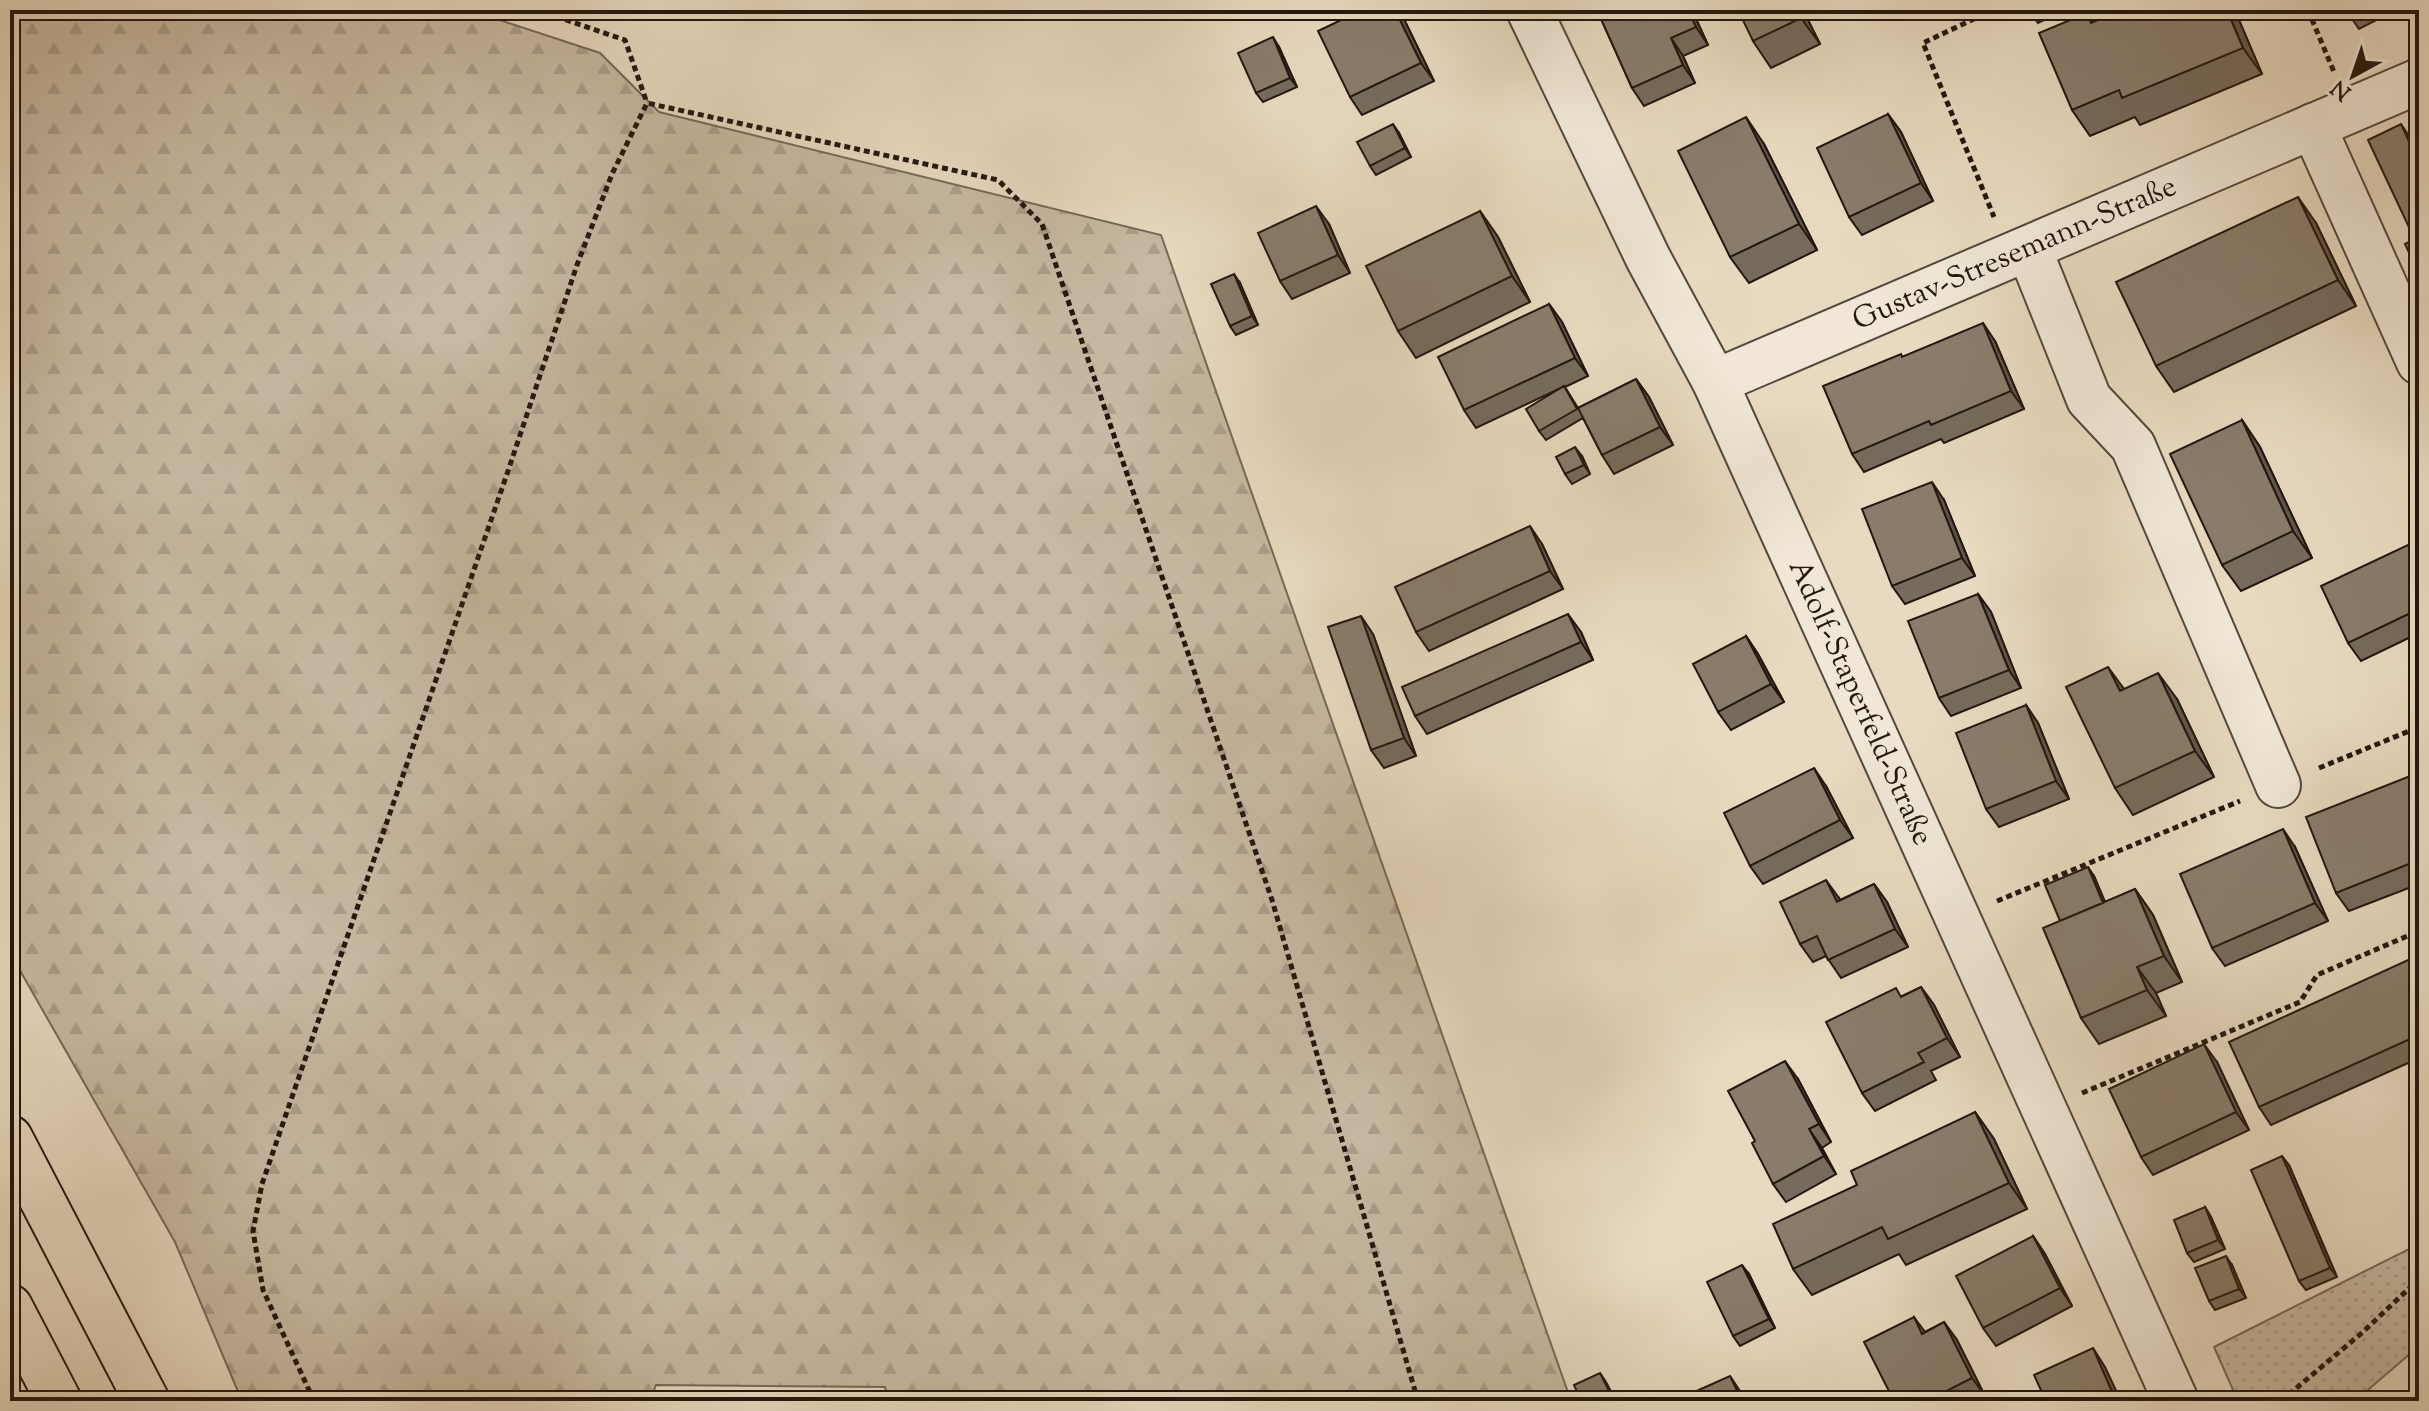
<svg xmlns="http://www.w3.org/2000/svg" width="2429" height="1411" font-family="'Sorts Mill Goudy',serif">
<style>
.grass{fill:url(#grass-dots);stroke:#756858;stroke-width:2}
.forest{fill:url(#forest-firs);stroke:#756858;stroke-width:2}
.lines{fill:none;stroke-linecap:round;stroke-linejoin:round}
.minor-casing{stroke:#54473b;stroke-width:48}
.highway-casing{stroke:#23160f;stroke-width:48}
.path{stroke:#23160f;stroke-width:5;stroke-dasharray:6 4;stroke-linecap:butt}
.minor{stroke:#f0e7d6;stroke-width:44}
.highway{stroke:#e8dac0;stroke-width:44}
.wall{fill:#766b5c;stroke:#23160f;stroke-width:2}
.shaded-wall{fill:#60574b;stroke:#23160f;stroke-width:2}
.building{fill:#897c6b;stroke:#23160f;stroke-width:2}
.labels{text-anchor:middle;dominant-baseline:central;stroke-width:8;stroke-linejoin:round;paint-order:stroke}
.street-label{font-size:30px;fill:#23160f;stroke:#f0e7d6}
</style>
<defs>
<pattern id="grass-dots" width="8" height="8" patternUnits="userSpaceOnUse" patternTransform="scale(2)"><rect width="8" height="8" fill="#c7b9a2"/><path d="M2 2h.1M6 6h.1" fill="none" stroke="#ab9e8a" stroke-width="1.8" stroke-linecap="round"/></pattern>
<pattern id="forest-firs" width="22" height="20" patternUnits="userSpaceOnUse" patternTransform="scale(2)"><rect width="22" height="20" fill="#c7b9a2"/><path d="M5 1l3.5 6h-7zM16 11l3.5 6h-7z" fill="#ab9e8a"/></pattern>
</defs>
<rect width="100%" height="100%" fill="#e8dac0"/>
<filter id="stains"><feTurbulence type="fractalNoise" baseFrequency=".0025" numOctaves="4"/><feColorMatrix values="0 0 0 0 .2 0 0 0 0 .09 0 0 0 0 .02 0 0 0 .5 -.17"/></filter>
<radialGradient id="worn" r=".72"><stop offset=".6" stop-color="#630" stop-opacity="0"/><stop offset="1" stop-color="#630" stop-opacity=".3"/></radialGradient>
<!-- grass -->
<path class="grass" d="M 2419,1244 L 2419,1346 L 2355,1401 L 2238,1401 L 2214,1347 Z"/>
<!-- forest -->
<path class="forest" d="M 10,10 L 469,10 L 600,53 L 659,112 L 1161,235 L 1571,1401 L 888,1401 L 885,1387 L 656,1385 L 650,1401 L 242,1401 L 175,1242 L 10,953 Z"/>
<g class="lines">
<!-- minor casing -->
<g class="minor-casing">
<g id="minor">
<path id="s1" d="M 1529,10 L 1648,258 L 1715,382 L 2176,1401"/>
<path d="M 2313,126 L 2419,362"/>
<path d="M 2029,249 L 2089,399 L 2133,446 L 2278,785"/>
<path id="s2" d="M 1715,382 L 2419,81"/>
</g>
</g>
<!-- highway casing -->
<g class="highway-casing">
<path id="highway" d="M 10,1138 L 147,1401
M 10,1307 L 59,1401"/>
</g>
<!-- path -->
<path class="path" d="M 537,10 L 625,40 L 647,103
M 1993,10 L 1923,43 L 1994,217
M 2308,10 L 2334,72
M 2319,768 L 2419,727
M 1997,901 L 2240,801
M 2082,1093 L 2300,1002 L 2317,975 L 2419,931
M 314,1401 L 263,1290 L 253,1231 L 262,1184 L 508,471 L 577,265 L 612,174 L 647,103 L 998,180 L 1042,224 L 1272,900 L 1418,1401
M 2281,1401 L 2363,1332 L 2419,1279"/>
<!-- minor -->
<use href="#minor" class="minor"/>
<!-- highway -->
<use href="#highway" class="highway"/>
</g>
<!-- wall -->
<path class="wall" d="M 1597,10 L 1692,10 L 1708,45 L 1683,56 L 1695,83 L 1644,106 L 1632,88 Z
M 1803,10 L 1820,44 L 1771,68 L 1753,41 Z
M 2029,10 L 2065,10 L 2038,23 Z
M 2122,10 L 2232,10 L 2239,20 L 2262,74 L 2140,125 L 2135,117 L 2090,136 L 2072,110 L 2087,13 L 2094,22 Z
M 2346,10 L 2391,10 L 2392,12 L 2359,29 Z
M 1402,15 L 1434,81 L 1362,115 L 1350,97 Z
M 1279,47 L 1297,87 L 1263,102 L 1256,93 Z
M 1888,114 L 1901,132 L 1933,201 L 1862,235 L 1849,217 Z
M 1399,133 L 1411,157 L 1376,175 L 1370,166 Z
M 1764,144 L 1817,250 L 1749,283 L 1730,257 Z
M 1480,211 L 1498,237 L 1530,302 L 1416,358 L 1398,331 Z
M 2316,223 L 2356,306 L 2174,392 L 2156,366 Z
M 1329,224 L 1350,273 L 1292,299 L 1280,281 Z
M 1240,283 L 1258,325 L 1236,335 L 1230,326 Z
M 1549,304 L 1562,322 L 1588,376 L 1565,387 L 1578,408 L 1636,379 L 1649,397 L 1673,445 L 1614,474 L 1602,455 L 1583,418 L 1546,440 L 1539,431 L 1563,387 L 1476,428 L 1464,410 Z
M 1995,341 L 2024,409 L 1944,443 L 1941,439 L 1864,472 L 1852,454 L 1903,357 Z
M 2242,420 L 2260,447 L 2312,558 L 2241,591 L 2222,565 Z
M 1582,456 L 1590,474 L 1572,484 L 1565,474 Z
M 1944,500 L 1975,576 L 1905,604 L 1892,586 Z
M 1542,544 L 1563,589 L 1429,651 L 1416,632 Z
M 2419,557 L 2419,633 L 2361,661 L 2348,643 Z
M 1978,594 L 1991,612 L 2021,688 L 1951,716 L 1939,698 Z
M 1581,632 L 1593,660 L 1427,734 L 1415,716 Z
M 1373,634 L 1416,756 L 1384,768 L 1371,750 Z
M 1746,636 L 1758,654 L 1784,702 L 1731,730 L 1718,712 Z
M 2124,689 L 2177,699 L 2214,777 L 2133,815 L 2115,788 Z
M 2026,705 L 2038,723 L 2069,799 L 1999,827 L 1986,809 Z
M 2419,774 L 2419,884 L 2349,911 L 2336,893 Z
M 1826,786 L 1853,838 L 1763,884 L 1750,866 Z
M 2295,847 L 2328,921 L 2225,966 L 2212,948 Z
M 2094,876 L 2105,902 L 2135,889 L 2153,915 L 2182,982 L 2156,993 L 2166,1016 L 2099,1044 L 2081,1018 L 2060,921 Z
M 1874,884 L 1887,902 L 1908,947 L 1841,978 L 1826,956 L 1813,962 L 1800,944 L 1839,898 L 1840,900 Z
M 2419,955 L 2419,1058 L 2271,1125 L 2259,1107 Z
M 1921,987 L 1934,1005 L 1960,1057 L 1931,1071 L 1936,1080 L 1875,1111 L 1862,1093 L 1902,996 Z
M 2217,1062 L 2249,1130 L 2153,1175 L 2141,1157 Z
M 1798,1079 L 1831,1142 L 1822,1148 L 1836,1174 L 1786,1202 L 1773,1184 L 1755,1141 Z
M 1975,1112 L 1994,1139 L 2027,1209 L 1906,1265 L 1899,1254 L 1812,1295 L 1793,1269 L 1857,1185 Z
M 2289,1165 L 2337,1277 L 2306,1290 L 2299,1281 Z
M 2205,1207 L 2211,1217 L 2225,1249 L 2194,1262 L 2187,1253 Z
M 2033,1236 L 2045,1254 L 2072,1306 L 1996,1346 L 1983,1328 Z
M 2232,1265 L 2246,1298 L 2215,1310 L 2209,1301 Z
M 1749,1274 L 1775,1328 L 1740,1346 L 1733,1336 Z
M 1914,1317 L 1925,1332 L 1944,1322 L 1957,1340 L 1985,1396 L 1975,1401 L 1894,1401 Z"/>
<!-- shaded-wall -->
<path class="shaded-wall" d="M 1395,10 L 1398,10 L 1402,15 L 1434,81 L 1421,63 Z
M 1688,10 L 1692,10 L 1708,45 L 1696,27 Z
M 1797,10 L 1803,10 L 1820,44 L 1801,18 Z
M 2227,10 L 2232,10 L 2239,20 L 2262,74 L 2243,48 Z
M 1273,37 L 1279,47 L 1297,87 L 1290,78 Z
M 1671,38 L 1683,56 L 1695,83 L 1683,65 Z
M 1888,114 L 1901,132 L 1933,201 L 1921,183 Z
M 1746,117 L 1764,144 L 1817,250 L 1799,224 Z
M 1393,124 L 1399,133 L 1411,157 L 1405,148 Z
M 2401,124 L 2413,142 L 2419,154 L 2419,163 Z
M 2298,197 L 2316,223 L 2356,306 L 2338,280 Z
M 1316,206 L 1329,224 L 1350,273 L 1338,255 Z
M 1480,211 L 1498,237 L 1530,302 L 1512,276 Z
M 1234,274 L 1240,283 L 1258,325 L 1252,316 Z
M 1549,304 L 1562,322 L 1588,376 L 1575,358 Z
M 1983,323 L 1995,341 L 2024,409 L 2011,391 Z
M 1636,379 L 1649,397 L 1673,445 L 1660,427 Z
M 2242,420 L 2260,447 L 2312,558 L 2293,531 Z
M 1575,447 L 1582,456 L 1590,474 L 1584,465 Z
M 1932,482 L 1944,500 L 1975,576 L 1962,558 Z
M 1530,526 L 1542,544 L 1563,589 L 1550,571 Z
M 1978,594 L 1991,612 L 2021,688 L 2009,670 Z
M 1568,614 L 1581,632 L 1593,660 L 1581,642 Z
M 1361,616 L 1373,634 L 1416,756 L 1404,738 Z
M 1746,636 L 1758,654 L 1784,702 L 1771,684 Z
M 2108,667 L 2127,693 L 2120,691 Z
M 2158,673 L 2177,699 L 2214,777 L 2195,751 Z
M 2026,705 L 2038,723 L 2069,799 L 2056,781 Z
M 1814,768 L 1826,786 L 1853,838 L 1840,820 Z
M 2283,829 L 2295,847 L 2328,921 L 2315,903 Z
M 2088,867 L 2094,876 L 2117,931 L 2110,922 Z
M 1826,880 L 1839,898 L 1850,920 L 1837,902 Z
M 1874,884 L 1887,902 L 1908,947 L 1895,929 Z
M 2135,889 L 2153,915 L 2182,982 L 2164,956 Z
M 2137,967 L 2156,993 L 2166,1016 L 2147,990 Z
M 1921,987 L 1934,1005 L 1960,1057 L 1947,1038 Z
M 2204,1044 L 2217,1062 L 2249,1130 L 2236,1112 Z
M 1785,1061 L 1798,1079 L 1831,1142 L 1819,1124 Z
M 1975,1112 L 1994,1139 L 2027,1209 L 2009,1183 Z
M 1809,1129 L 1822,1148 L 1836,1174 L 1824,1156 Z
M 2282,1156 L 2289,1165 L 2337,1277 L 2330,1268 Z
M 2205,1207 L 2211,1217 L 2225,1249 L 2218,1240 Z
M 2033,1236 L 2045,1254 L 2072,1306 L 2060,1288 Z
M 2226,1256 L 2232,1265 L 2246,1298 L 2239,1289 Z
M 1742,1265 L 1749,1274 L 1775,1328 L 1769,1319 Z
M 1944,1322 L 1957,1340 L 1985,1396 L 1972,1378 Z
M 2093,1348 L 2105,1367 L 2121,1401 L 2116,1401 Z
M 1600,1373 L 1606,1382 L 1616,1401 L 1614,1401 Z
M 1730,1376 L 1742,1394 L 1746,1401 L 1742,1401 Z"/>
<!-- building -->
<path class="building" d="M 1362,10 L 1395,10 L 1421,63 L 1350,97 L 1318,31 Z
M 1597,10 L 1688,10 L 1696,27 L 1671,38 L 1683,65 L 1632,88 Z
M 1738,10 L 1797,10 L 1801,18 L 1753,41 Z
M 2122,10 L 2180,10 L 2180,11 L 2227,10 L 2243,48 L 2122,98 L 2119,90 L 2072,110 L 2039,33 L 2087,13 L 2091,23 Z
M 1273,37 L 1290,78 L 1256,93 L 1238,53 Z
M 1888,114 L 1921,183 L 1849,217 L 1817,148 Z
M 1746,117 L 1799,224 L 1730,257 L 1678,151 Z
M 1393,124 L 1405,148 L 1370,166 L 1357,142 Z
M 2401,124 L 2419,163 L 2419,236 L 2414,238 L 2368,140 Z
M 2298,197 L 2338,280 L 2156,366 L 2116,282 Z
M 1316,206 L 1338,255 L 1280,281 L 1258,233 Z
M 1480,211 L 1512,276 L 1398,331 L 1366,266 Z
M 2419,237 L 2419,274 L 2405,244 Z
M 1234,274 L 1252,316 L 1230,326 L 1211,284 Z
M 1549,304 L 1575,358 L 1464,410 L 1438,357 Z
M 1983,323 L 2011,391 L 1931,425 L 1929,421 L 1852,454 L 1823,386 L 1901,354 L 1902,357 Z
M 1636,379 L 1660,427 L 1602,455 L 1578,408 Z
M 1564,386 L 1577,409 L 1539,431 L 1526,409 Z
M 2242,420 L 2293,531 L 2222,565 L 2170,454 Z
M 1575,447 L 1584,465 L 1565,474 L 1556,457 Z
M 1932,482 L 1962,558 L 1892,586 L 1862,509 Z
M 1530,526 L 1550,571 L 1416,632 L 1395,587 Z
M 2410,544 L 2419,563 L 2419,609 L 2348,643 L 2321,586 Z
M 1978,594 L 2009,670 L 1939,698 L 1908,621 Z
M 1568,614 L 1581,642 L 1415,716 L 1402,687 Z
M 1361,616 L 1404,738 L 1371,750 L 1328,627 Z
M 1746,636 L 1771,684 L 1718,712 L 1693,664 Z
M 2108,667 L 2120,691 L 2158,673 L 2195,751 L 2115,788 L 2066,687 Z
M 2026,705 L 2056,781 L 1986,809 L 1956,733 Z
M 1814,768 L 1840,820 L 1750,866 L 1724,813 Z
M 2418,773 L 2419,860 L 2336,893 L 2306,817 Z
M 2283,829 L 2315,903 L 2212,948 L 2180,874 Z
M 2088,867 L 2103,903 L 2060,921 L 2045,885 Z
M 1826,880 L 1837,902 L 1874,884 L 1895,929 L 1828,960 L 1817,936 L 1800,944 L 1780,902 Z
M 2135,889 L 2164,956 L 2137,967 L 2147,990 L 2081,1018 L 2043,928 Z
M 2419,955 L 2419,1035 L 2259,1107 L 2229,1042 Z
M 1921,987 L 1947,1038 L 1918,1053 L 1924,1062 L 1862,1093 L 1826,1022 L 1896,988 L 1901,997 Z
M 2204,1044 L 2236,1112 L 2141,1157 L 2109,1089 Z
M 1785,1061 L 1819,1124 L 1809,1129 L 1824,1156 L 1773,1184 L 1752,1143 L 1755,1141 L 1728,1091 Z
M 1975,1112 L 2009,1183 L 1888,1239 L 1882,1227 L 1793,1269 L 1773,1224 L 1857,1185 L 1851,1171 Z
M 2282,1156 L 2330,1268 L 2299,1281 L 2251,1170 Z
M 2205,1207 L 2218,1240 L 2187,1253 L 2174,1220 Z
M 2033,1236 L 2060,1288 L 1983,1328 L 1956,1276 Z
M 2226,1256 L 2239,1289 L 2209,1301 L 2195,1268 Z
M 1742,1265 L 1769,1319 L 1733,1336 L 1707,1282 Z
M 1914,1317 L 1922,1334 L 1944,1322 L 1972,1378 L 1927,1401 L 1894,1401 L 1864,1342 Z
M 2093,1348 L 2116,1401 L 2046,1401 L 2034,1375 Z
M 1600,1373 L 1614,1401 L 1581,1401 L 1574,1385 Z
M 1730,1376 L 1742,1401 L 1674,1401 Z"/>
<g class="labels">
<!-- street labels -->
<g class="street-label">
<text stroke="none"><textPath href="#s2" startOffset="326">Gustav-Stresemann-Straße</textPath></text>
<text stroke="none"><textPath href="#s1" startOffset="768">Adolf-Staperfeld-Straße</textPath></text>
</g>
</g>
<!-- margin -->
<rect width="2429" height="1411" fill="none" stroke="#e8dac0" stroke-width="40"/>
<rect x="12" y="12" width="2405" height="1387" fill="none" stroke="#23160f" stroke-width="4"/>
<rect x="20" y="20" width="2389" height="1371" fill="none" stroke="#23160f" stroke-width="2"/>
<!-- north arrow -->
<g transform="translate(2353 76) rotate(220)" stroke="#f0e7d6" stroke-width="6" paint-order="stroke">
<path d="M0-6L14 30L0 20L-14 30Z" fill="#23160f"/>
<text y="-12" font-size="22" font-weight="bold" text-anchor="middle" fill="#23160f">N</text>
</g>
<rect width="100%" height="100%" filter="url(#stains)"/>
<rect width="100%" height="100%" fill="url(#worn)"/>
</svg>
